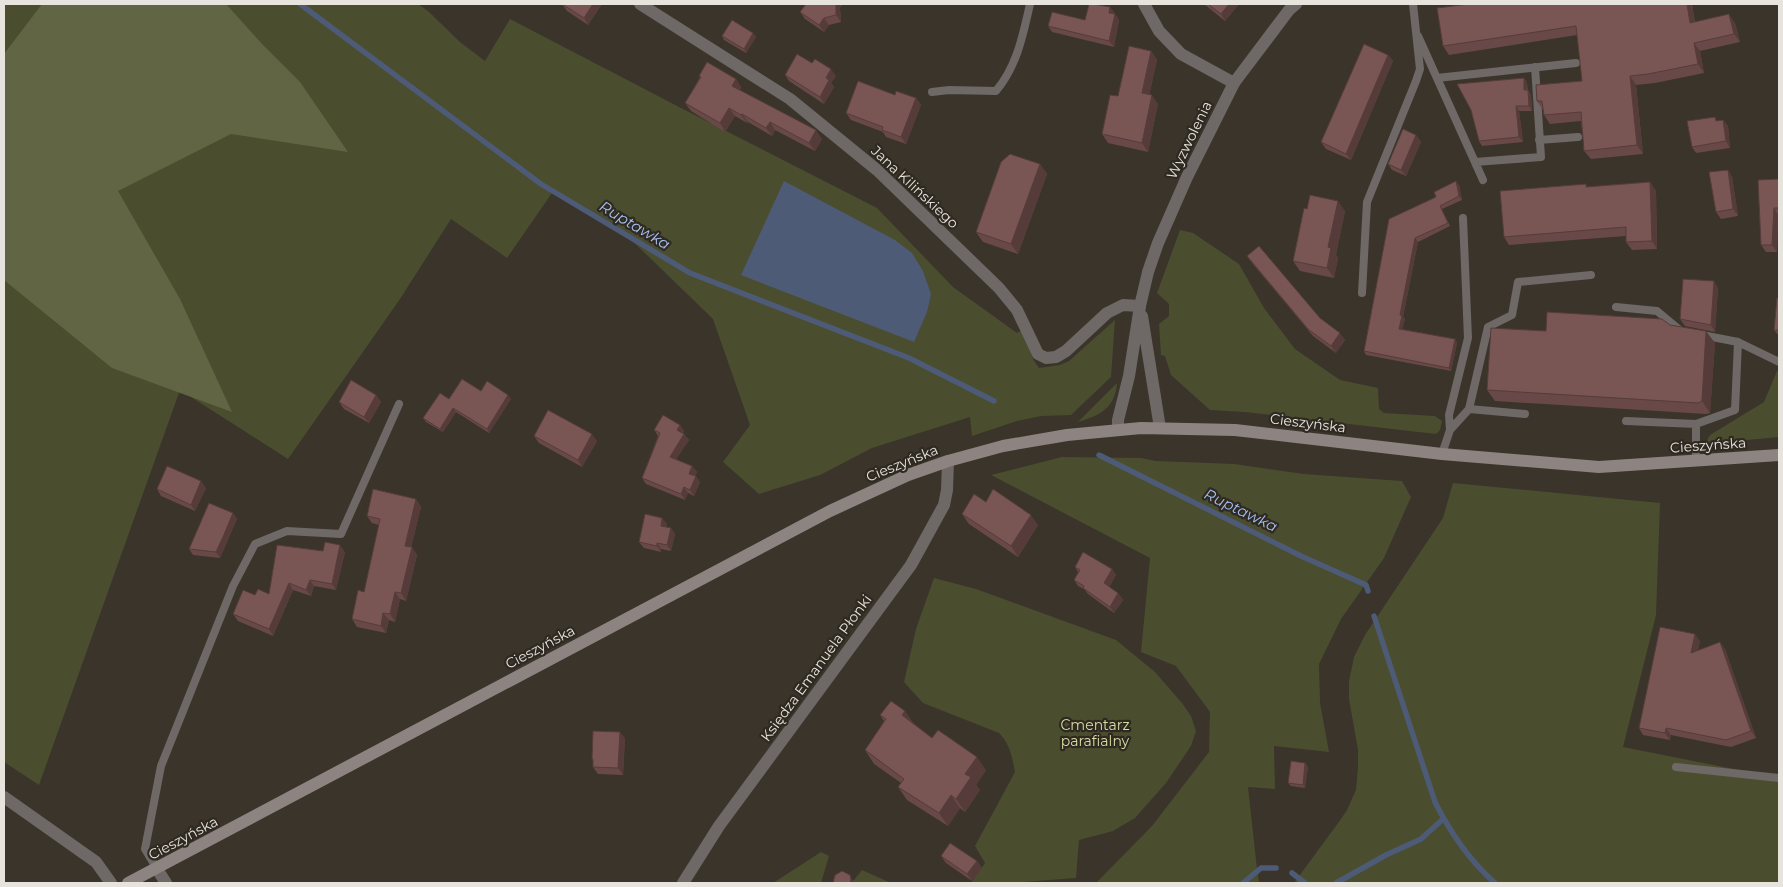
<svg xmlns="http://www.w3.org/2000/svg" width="1783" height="887" font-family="Montserrat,sans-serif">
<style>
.green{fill:#4b4d2f}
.forest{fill:#626544}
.water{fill:#4d5b77}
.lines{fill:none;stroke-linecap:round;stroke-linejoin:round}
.stream{stroke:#4d5b77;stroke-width:5.5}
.service{stroke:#6e6867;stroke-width:8}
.minor{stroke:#6e6867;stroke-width:12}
.tertiary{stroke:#6e6867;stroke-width:12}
.secondary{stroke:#8d8482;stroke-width:12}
.wall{fill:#684947}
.shaded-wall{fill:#553c3a}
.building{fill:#795553;stroke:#553c3a}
.labels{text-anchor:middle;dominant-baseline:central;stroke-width:4.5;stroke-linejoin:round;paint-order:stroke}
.street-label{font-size:14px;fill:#e7e3dd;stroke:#2f2a21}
.park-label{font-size:14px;fill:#d8dda1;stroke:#2f2a21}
.water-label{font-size:15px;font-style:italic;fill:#a6c0f3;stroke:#2f2a21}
</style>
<rect width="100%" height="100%" fill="#3a342b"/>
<!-- green -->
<path class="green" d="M 4,4 L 418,4 L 428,11 L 460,42 L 485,61 L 510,19 L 683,109 L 877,208 L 953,287 L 1017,333 L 1023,330 L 1034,361 L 1039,368 L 1060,365 L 1069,361 L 1115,320 L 1111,377 L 1071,415 L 1041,416 L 1017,421 L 972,436 L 970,417 L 872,448 L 820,475 L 759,494 L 723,462 L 750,425 L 713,319 L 618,227 L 554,190 L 507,258 L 451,219 L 400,299 L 288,459 L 180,390 L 39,785 L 4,762 Z
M 1180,230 L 1193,233 L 1239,264 L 1264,308 L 1295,349 L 1340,380 L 1378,388 L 1379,409 L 1384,413 L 1435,416 L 1442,421 L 1440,430 L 1436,434 L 1245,412 L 1210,410 L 1171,375 L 1165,356 L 1161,355 L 1159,324 L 1169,316 L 1169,304 L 1157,293 Z
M 1777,371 L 1779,371 L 1779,437 L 1705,444 L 1710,435 L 1764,402 Z
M 1117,383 C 1115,408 1101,415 1078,422 Z
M 1062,457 L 1141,458 L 1156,461 L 1234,464 L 1304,474 L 1402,481 L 1411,497 L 1384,558 L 1341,619 L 1319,664 L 1320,703 L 1329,752 L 1274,746 L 1275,789 L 1248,787 L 1257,869 L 1261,868 L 1258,876 L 1259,883 L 1096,883 L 1152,826 L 1209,752 L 1210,712 L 1176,666 L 1141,652 L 1150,558 L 991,475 Z
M 1453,483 L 1660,503 L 1656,615 L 1623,747 L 1764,775 L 1779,780 L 1779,883 L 1294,883 L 1341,819 L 1347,810 L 1356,790 L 1358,767 L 1358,750 L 1349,699 L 1349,681 L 1354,657 L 1365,635 L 1443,518 Z
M 934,578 L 976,589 L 1116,640 L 1155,672 L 1182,703 L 1191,716 L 1196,731 L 1191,746 L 1166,783 L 1135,818 L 1113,831 L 1079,840 L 1076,878 L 1011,883 L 971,883 L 985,863 L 975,846 L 1015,772 C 1012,757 1010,744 999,733 L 923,703 L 904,682 L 916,629 Z
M 821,852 L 829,856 L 821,883 L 773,883 Z
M 862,870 L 891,883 L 851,883 L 852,880 L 854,880 Z"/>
<!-- forest -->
<path class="forest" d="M 42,4 L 226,4 L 263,45 L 300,82 L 348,152 L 231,134 L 118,191 L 180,299 L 232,412 L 112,368 L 4,280 L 4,54 Z"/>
<!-- water -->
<path class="water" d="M 784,181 L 895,240 L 912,253 L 923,271 L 931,294 L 927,312 L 914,342 L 741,275 Z"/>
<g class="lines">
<!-- stream -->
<path class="stream" d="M 300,4 L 541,184 L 690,273 L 909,358 L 994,401
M 1099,455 L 1301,556 L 1366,585 L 1368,591
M 1374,616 L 1435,802 C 1450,832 1470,861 1495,883
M 1292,873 L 1305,883
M 1243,883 L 1261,868 L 1276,868
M 1336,883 L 1386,855 L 1421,839 L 1443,819"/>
<!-- service -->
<path class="service" d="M 1418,36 L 1483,180
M 1437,78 L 1576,63
M 932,92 L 949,90 L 996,91 C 1017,66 1023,35 1030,4
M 1539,140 L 1578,137
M 1475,162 L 1541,157 L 1535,67
M 1362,293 L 1367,202 L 1416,81 L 1420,69 L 1413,4
M 1616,307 L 1657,311 L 1681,331
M 1738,342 L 1779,362
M 1469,409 L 1525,414
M 1626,421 L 1696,424
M 1450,430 L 1469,409 L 1488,327 L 1512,315 L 1518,282 L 1591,275
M 1442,454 L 1450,430 L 1449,415 L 1468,338 L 1463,218
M 1696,461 L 1696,424 L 1735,410 L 1738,342 L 1702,335
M 1676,767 L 1779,778
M 157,869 L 145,849 L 161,766 L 233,586 L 255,544 L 287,531 L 341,534 L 399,404"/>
<!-- minor -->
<path class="minor" d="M 640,4 L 790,99 L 877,170 L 999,288 L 1017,310 L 1038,354 L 1046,358 L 1056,357 L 1066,351 L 1107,313 L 1123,305 L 1140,306
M 1144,4 L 1159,31 L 1181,54 L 1234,83
M 4,797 L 96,862 L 111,883
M 157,869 L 166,883
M 683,883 L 719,826 L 911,565 L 944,505 L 947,490 L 948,461"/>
<!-- tertiary -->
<path class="tertiary" d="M 1142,316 L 1160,428
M 1118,430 L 1118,420 L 1129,376 L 1140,306 L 1148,272 L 1158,243 L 1187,177 L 1234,83 L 1289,10 L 1296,4"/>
<!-- secondary -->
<path class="secondary" d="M 128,883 L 830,511 L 908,475 L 948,461 L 1003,446 L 1067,435 L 1141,428 L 1235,430 L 1442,454 L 1599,467 L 1779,455"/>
</g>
<!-- wall -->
<path class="wall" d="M 562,4 L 602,4 L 588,25 L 567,11 Z
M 1204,4 L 1239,4 L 1225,21 Z
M 1469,4 L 1692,4 L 1695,22 L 1735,23 L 1740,42 L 1700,51 L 1704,73 L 1655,83 L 1636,85 L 1643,154 L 1591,159 L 1584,151 L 1581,121 L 1550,124 L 1544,115 L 1543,110 L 1537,101 L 1582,81 L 1577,35 L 1449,55 L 1443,46 Z
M 1110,7 L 1119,20 L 1114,47 L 1052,32 L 1048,26 L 1085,20 Z
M 840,8 L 841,22 L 829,25 L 824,32 L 805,19 L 800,12 Z
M 753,33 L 756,37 L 746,53 L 724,40 L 722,36 Z
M 1151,51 L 1157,60 L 1149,95 L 1158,104 L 1148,152 L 1108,143 L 1102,134 L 1118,96 Z
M 1388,55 L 1393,61 L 1351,160 L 1326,149 L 1321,142 Z
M 785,75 L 836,76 L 831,83 L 834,87 L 824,104 L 789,81 Z
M 699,76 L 736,79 L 741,87 L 740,90 L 822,139 L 815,151 L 775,130 L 772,136 L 748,122 L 747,123 L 735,116 L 725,132 L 691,111 L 685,103 L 700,77 Z
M 1524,78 L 1527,83 L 1528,90 L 1531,95 L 1532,111 L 1519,111 L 1523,142 L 1482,146 L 1479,141 Z
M 895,95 L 916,98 L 921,105 L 906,144 L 886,137 L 883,132 L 851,120 L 846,113 Z
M 1723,120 L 1728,126 L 1730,148 L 1696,153 L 1692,147 Z
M 1416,135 L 1421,142 L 1406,176 L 1392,170 L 1388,164 Z
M 1040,164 L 1047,174 L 1018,254 L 983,242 L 976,232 Z
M 1728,170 L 1732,177 L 1738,216 L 1721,219 L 1716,212 Z
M 1779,179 L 1779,215 L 1778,215 L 1777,252 L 1766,252 L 1761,245 Z
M 1650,182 L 1656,191 L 1657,249 L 1632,250 L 1626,242 L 1626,236 L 1509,245 L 1504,237 L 1588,187 Z
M 1459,185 L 1462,200 L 1442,209 L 1450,226 L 1418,242 L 1403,317 L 1405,319 L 1402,329 L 1455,339 L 1457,343 L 1451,371 L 1366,355 L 1364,351 L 1389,219 L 1436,197 Z
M 1307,209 L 1345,211 L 1336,255 L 1338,258 L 1334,278 L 1300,271 L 1293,261 Z
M 1247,256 L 1345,340 L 1336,353 L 1313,336 L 1252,263 Z
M 1718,288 L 1715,332 L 1685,326 L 1680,319 Z
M 1779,298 L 1779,336 L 1774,330 Z
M 1670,325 L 1715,343 L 1710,413 L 1706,414 L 1495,401 L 1487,390 L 1546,331 Z
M 481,391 L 511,399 L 489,433 L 456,412 L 443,432 L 426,422 L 423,418 L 449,399 Z
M 376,395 L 381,402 L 369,423 L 344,409 L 339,402 Z
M 680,425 L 684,431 L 683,433 L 689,440 L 676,459 L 692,466 L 697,472 L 695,476 L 700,482 L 694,496 L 688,493 L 685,500 L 646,484 L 642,478 L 658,436 L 654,430 Z
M 534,436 L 597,441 L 582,467 L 539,443 Z
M 206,488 L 195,511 L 161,496 L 157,489 Z
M 416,499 L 421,507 L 411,547 L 417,555 L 406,601 L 400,599 L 395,622 L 389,620 L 386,633 L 357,627 L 352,619 L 364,592 L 379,525 L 372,523 L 367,516 Z
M 986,502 L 1038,525 L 1018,557 L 969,524 L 962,514 Z
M 233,513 L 237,519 L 220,558 L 193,555 L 189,549 Z
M 662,518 L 667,524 L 666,527 L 671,528 L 675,534 L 671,551 L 661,549 L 661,552 L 644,548 L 639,542 Z
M 323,551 L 345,552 L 336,590 L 314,586 L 311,596 L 293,590 L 273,636 L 238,621 L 233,614 L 255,595 L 269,594 Z
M 1075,567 L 1112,569 L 1116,575 L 1109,587 L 1118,593 L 1123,600 L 1114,613 L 1088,594 L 1084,589 L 1078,586 L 1074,580 L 1078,572 Z
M 1700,641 L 1698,650 L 1725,649 L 1756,738 L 1731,747 L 1671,735 L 1670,740 L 1643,735 L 1639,728 Z
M 905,711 L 913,723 L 932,738 L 986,770 L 976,785 L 980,790 L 965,812 L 960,808 L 948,826 L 907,800 L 898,787 L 901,783 L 874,764 L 865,750 L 884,721 L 880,715 Z
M 625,738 L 623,775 L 598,774 L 593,767 L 593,761 L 592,759 Z
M 1305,763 L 1308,767 L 1305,788 L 1291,786 L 1288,783 Z
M 941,856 L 977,861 L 982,868 L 972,881 L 946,863 Z"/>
<!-- shaded-wall -->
<path class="shaded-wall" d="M 593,4 L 602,4 L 588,25 L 584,18 Z
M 836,4 L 843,4 L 840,8 L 841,22 L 836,15 Z
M 1229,4 L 1239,4 L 1225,21 L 1221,14 Z
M 1687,4 L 1692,4 L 1696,32 L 1690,23 Z
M 1110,7 L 1115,13 L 1114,19 L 1109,13 Z
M 1115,14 L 1119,20 L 1114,47 L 1109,41 Z
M 1729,14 L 1735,23 L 1740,42 L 1734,34 Z
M 824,18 L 829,25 L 824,32 L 819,25 Z
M 753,33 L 756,37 L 746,53 L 744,49 Z
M 1694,43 L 1700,51 L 1704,73 L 1698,64 Z
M 1151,51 L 1157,60 L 1148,102 L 1142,93 Z
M 1388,55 L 1393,61 L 1351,160 L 1346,154 Z
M 831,69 L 836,76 L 831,83 L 834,87 L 824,104 L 820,97 L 826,78 Z
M 1630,76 L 1636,85 L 1643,154 L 1637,145 Z
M 1524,78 L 1527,83 L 1528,95 L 1524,90 Z
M 736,79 L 741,87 L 738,94 L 732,86 Z
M 1528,90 L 1531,95 L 1532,111 L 1529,106 Z
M 1152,95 L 1158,104 L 1148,152 L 1142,143 Z
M 916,98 L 921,105 L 906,144 L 901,137 Z
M 1516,106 L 1519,111 L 1523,142 L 1519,137 Z
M 729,108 L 735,116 L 725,132 L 720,123 Z
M 742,114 L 748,122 L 747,123 L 741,115 Z
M 1723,120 L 1728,126 L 1730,148 L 1726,141 Z
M 770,122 L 775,130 L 772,136 L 766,128 Z
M 816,130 L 822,139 L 815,151 L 809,143 Z
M 1416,135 L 1421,142 L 1406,176 L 1401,170 Z
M 1040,164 L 1047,174 L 1018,254 L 1011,244 Z
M 1728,170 L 1732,177 L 1738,216 L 1733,209 Z
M 1456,181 L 1459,185 L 1462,200 L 1459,196 Z
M 1650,182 L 1656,191 L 1657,249 L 1652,241 Z
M 1338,201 L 1345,211 L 1336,255 L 1338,258 L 1334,278 L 1327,268 L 1328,247 Z
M 1774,208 L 1778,215 L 1777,252 L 1772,245 Z
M 1415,238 L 1418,242 L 1403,317 L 1405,319 L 1402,332 L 1399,329 L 1400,315 Z
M 1714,281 L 1718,288 L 1715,332 L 1711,325 Z
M 1706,331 L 1715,343 L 1710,413 L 1702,401 Z
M 1340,333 L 1345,340 L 1336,353 L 1331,346 Z
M 1455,339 L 1457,343 L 1451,371 L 1449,368 Z
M 376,395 L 381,402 L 369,423 L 364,417 Z
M 508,395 L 511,399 L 489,433 L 487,429 Z
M 453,408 L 456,412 L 443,432 L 440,429 Z
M 680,425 L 684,431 L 682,436 L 677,430 Z
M 592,434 L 597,441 L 582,467 L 578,460 Z
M 684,434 L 689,440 L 674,463 L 670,457 Z
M 692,466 L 697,472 L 693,480 L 689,474 Z
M 696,476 L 700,482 L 694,496 L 690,490 Z
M 201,481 L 206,488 L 195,511 L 191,505 Z
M 684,487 L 688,493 L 685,500 L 681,494 Z
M 416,499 L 421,507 L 410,553 L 405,546 Z
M 233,513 L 237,519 L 220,558 L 216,552 Z
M 1031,515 L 1038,525 L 1018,557 L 1011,546 Z
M 662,518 L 667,524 L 665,532 L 661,526 Z
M 671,528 L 675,534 L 671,551 L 667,545 Z
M 657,543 L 661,549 L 661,552 L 657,546 Z
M 340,545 L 345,552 L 336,590 L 332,584 Z
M 412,547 L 417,555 L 406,601 L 401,593 Z
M 1112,569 L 1116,575 L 1108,590 L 1104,583 Z
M 310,580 L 314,586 L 311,596 L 306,590 Z
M 289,583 L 293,590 L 273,636 L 269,629 Z
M 395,592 L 400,599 L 395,622 L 390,614 Z
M 1118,593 L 1123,600 L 1114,613 L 1110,607 Z
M 383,613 L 389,620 L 386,633 L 381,626 Z
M 1695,634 L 1700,641 L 1696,660 L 1691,653 Z
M 1720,642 L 1725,649 L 1756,738 L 1751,731 Z
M 905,711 L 914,724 L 902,715 Z
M 1666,728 L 1671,735 L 1670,740 L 1665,733 Z
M 620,732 L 625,738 L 623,775 L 618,768 Z
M 977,757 L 986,770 L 976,785 L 980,790 L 965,812 L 956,799 L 965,774 Z
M 1305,763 L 1308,767 L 1305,788 L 1303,785 Z
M 951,795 L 960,808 L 948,826 L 939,813 Z
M 977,861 L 982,868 L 972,881 L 967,874 Z
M 850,875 L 854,883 L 850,883 Z"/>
<!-- building -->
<path class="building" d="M 562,4 L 593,4 L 584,18 Z
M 806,4 L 836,4 L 836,15 L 824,18 L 819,25 L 800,12 Z
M 1089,4 L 1093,4 L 1110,7 L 1109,13 L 1115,14 L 1109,41 L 1048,26 L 1052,12 L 1085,20 Z
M 1208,4 L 1229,4 L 1221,14 Z
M 1469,4 L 1687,4 L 1690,23 L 1729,14 L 1734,34 L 1694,43 L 1698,64 L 1648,74 L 1630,76 L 1637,145 L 1584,151 L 1581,112 L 1544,115 L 1542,101 L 1537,101 L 1536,85 L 1582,81 L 1576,26 L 1443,46 L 1437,8 Z
M 732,20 L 753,33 L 744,49 L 722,36 Z
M 1364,44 L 1388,55 L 1346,154 L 1321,142 Z
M 1129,46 L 1151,51 L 1142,93 L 1152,95 L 1142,143 L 1102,134 L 1110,95 L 1118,96 Z
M 797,54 L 812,63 L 815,59 L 831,69 L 826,78 L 829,80 L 820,97 L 785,75 Z
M 707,62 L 736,79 L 732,86 L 816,130 L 809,143 L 770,122 L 766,128 L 742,114 L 741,115 L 729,108 L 720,123 L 685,103 L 701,77 L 699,76 Z
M 1524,78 L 1524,90 L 1528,90 L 1529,106 L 1516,106 L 1519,137 L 1479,141 L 1471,110 L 1457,84 Z
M 858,81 L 895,95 L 896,91 L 916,98 L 901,137 L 882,130 L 883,127 L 846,113 Z
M 1715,117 L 1716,121 L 1723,120 L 1726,141 L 1692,147 L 1687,121 Z
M 1403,129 L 1416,135 L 1401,170 L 1388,164 Z
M 1010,154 L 1040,164 L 1011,244 L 976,232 L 1001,162 Z
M 1728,170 L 1733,209 L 1716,212 L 1709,172 Z
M 1779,179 L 1779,208 L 1774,208 L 1772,245 L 1761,245 L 1758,180 Z
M 1456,181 L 1459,196 L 1440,206 L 1448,223 L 1415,238 L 1400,315 L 1402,316 L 1399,329 L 1455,339 L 1449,368 L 1364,351 L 1389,219 L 1436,197 L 1434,192 Z
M 1650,182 L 1652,241 L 1626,242 L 1626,227 L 1504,237 L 1500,191 L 1586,184 L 1586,187 Z
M 1310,195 L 1338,201 L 1328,247 L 1331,248 L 1327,268 L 1293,261 L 1304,208 L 1307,209 Z
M 1259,246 L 1320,318 L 1340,333 L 1331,346 L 1308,329 L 1247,256 Z
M 1683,279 L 1714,281 L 1711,325 L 1680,319 Z
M 1777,298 L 1779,298 L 1779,330 L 1774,330 Z
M 1547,312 L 1662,319 L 1670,325 L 1706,331 L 1702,401 L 1698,403 L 1487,390 L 1491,328 L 1546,331 Z
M 462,379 L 481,391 L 487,381 L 508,395 L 487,429 L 453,408 L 440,429 L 423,418 L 440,393 L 449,399 Z
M 351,380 L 376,395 L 364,417 L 339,402 Z
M 548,410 L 592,434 L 578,460 L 534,436 Z
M 663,415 L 680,425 L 677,430 L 684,434 L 670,457 L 692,466 L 689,474 L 696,476 L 690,490 L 684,487 L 681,494 L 642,478 L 660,433 L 654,430 Z
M 167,466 L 201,481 L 191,505 L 157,489 Z
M 373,489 L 416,499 L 405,546 L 412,547 L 401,593 L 395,592 L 390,614 L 383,613 L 381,626 L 352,619 L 358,590 L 364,592 L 380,519 L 367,516 Z
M 993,489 L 1031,515 L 1011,546 L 962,514 L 974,494 L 986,502 Z
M 209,503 L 233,513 L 223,537 L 216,552 L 189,549 Z
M 645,514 L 662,518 L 661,526 L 671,528 L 667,545 L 657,543 L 657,546 L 639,542 Z
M 325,542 L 340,545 L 332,584 L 310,580 L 306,590 L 289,583 L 269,629 L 233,614 L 243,590 L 255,595 L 258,589 L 269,594 L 277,545 L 323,551 Z
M 1083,552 L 1112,569 L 1104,583 L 1118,593 L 1110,607 L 1083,588 L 1084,586 L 1074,580 L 1080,570 L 1075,567 Z
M 1660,627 L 1695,634 L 1691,653 L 1720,642 L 1751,731 L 1726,740 L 1666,728 L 1665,733 L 1639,728 Z
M 891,701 L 905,711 L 902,715 L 932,738 L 938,730 L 977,757 L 965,774 L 971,777 L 956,799 L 951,795 L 939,813 L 898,787 L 904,779 L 865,750 L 886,719 L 880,715 Z
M 593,731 L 620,732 L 618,768 L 593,767 L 593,759 L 592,759 Z
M 1291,761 L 1305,763 L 1303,785 L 1288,783 Z
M 950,843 L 977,861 L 967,874 L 941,856 Z
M 842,871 L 850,875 L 851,880 L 850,883 L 833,883 L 835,875 Z"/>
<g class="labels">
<!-- street labels -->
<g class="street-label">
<text transform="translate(1189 140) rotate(-64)">Wyzwolenia</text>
<text transform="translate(915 187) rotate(43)">Jana Kilińskiego</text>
<text transform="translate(1308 423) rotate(7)">Cieszyńska</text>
<text transform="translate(1708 445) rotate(-4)">Cieszyńska</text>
<text transform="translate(902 463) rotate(-22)">Cieszyńska</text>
<text transform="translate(540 647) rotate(-28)">Cieszyńska</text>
<text transform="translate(816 668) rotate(-54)">Księdza Emanuela Płonki</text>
<text transform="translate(183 838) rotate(-28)">Cieszyńska</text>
</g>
<!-- park labels -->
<g class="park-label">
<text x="1095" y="725">Cmentarz<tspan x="1095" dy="16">parafialny</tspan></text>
</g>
<!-- water labels -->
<g class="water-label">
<text transform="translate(635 225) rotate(31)">Ruptawka</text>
<text transform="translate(1241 510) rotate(26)">Ruptawka</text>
</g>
</g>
<!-- border -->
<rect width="1783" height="887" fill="none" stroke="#e7e3dd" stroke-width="10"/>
</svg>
